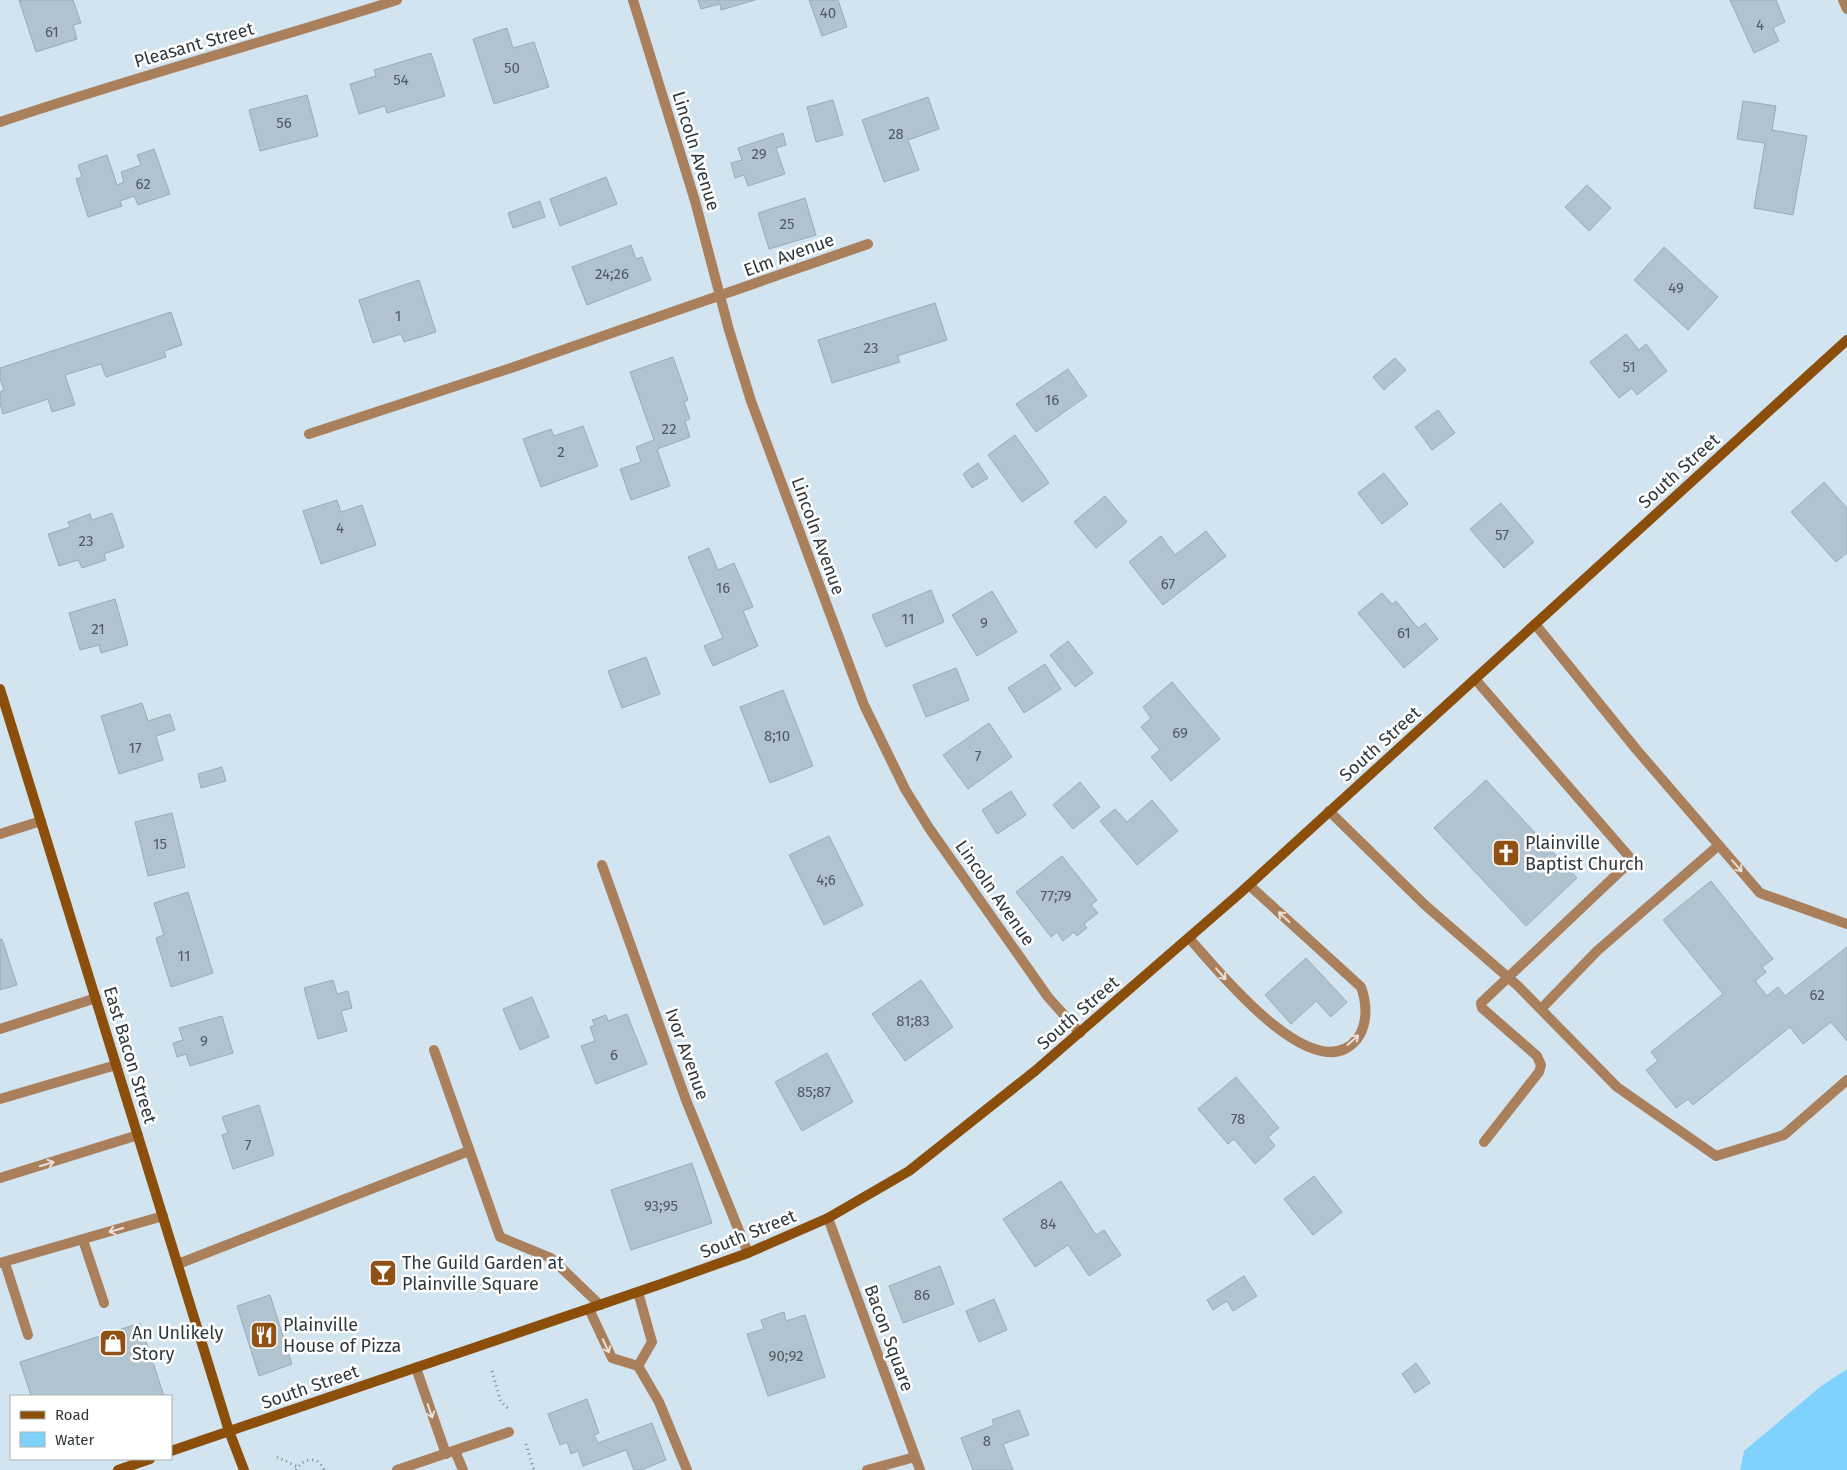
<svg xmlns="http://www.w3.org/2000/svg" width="1847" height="1470" font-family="'Fira Sans',sans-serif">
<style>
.water{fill:#7fd2fd}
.building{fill:#b0c3ce;stroke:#99acb6}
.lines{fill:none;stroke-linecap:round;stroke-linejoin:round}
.path{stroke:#7c8990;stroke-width:3;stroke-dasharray:1 4;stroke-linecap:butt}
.lane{stroke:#aa7f5c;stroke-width:10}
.street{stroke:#aa7f5c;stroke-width:10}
.secondary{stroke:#8c4e0b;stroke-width:10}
.oneway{stroke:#eadfd6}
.labels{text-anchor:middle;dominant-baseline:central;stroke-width:5;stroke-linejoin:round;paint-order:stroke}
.number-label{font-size:15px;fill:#505b60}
.street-label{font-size:18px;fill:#30383c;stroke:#fff}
.poi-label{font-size:18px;fill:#30383c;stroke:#fff;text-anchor:start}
</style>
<rect width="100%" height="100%" fill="#d1e4ef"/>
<!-- water -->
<path class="water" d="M 1847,1369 L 1847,1470 L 1740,1470 L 1744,1451 L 1820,1387 Z"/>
<!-- building -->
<path class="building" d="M 19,0 L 73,0 L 81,23 L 73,25 L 77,39 L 36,52 Z
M 698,0 L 755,0 L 721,10 L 720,4 L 701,9 Z
M 809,0 L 838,0 L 847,27 L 822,36 Z
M 1730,0 L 1776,0 L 1785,22 L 1773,28 L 1779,41 L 1754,53 Z
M 507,28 L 513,48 L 534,42 L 549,87 L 494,104 L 473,39 Z
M 431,53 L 445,96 L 387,113 L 385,106 L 359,114 L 350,84 L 376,76 L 374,70 Z
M 307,95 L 318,136 L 260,151 L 249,110 Z
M 928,97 L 939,129 L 908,140 L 919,170 L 884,182 L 862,120 Z
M 833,100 L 843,135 L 816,142 L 807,107 Z
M 1743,101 L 1776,106 L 1772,130 L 1807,136 L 1793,215 L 1754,208 L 1765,143 L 1737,139 Z
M 783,133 L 786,145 L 776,148 L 785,174 L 748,186 L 744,175 L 735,178 L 731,163 L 742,160 L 738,148 Z
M 154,149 L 170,194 L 138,205 L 134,196 L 120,201 L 122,206 L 88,217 L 76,179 L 82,177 L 78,165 L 107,155 L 117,185 L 124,182 L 121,172 L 141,165 L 137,155 Z
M 606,177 L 617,204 L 560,226 L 550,199 Z
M 1587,185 L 1611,208 L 1589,231 L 1565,207 Z
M 805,198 L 816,235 L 769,249 L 758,213 Z
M 540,201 L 545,217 L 513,228 L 508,213 Z
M 631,245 L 636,259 L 642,257 L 651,280 L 587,305 L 572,267 Z
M 1664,247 L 1718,297 L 1688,330 L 1634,280 Z
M 419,280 L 436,332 L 404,342 L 401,334 L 373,343 L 359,300 Z
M 935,303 L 947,340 L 897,356 L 900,362 L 832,383 L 818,340 Z
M 171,312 L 182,345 L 164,351 L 166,357 L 106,377 L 101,364 L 65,375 L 75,405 L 52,412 L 48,399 L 3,414 L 0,403 L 0,392 L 4,390 L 0,378 L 0,368 Z
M 1626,334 L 1639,350 L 1646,344 L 1667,371 L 1637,395 L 1632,388 L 1619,398 L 1590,362 Z
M 673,357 L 688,400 L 684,402 L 690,419 L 685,421 L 690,437 L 657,449 L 670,486 L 631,500 L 620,469 L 641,462 L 636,447 L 654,440 L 630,372 Z
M 1395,358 L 1406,370 L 1384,390 L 1373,377 Z
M 1068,369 L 1087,396 L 1036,432 L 1016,404 Z
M 1438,410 L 1455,433 L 1432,450 L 1415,427 Z
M 583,426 L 598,466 L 541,487 L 523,439 L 551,429 L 554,436 Z
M 1015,435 L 1049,483 L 1022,502 L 988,455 Z
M 978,463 L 988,478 L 972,488 L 963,474 Z
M 1384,473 L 1408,504 L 1382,524 L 1358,493 Z
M 1824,482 L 1847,508 L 1847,553 L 1836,562 L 1791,512 Z
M 1105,496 L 1127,522 L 1096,548 L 1074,522 Z
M 337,500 L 341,512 L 362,505 L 376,545 L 321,564 L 303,511 Z
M 1501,503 L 1534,542 L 1504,568 L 1470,529 Z
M 112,513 L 124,547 L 104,554 L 106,560 L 82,568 L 78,560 L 59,566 L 48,534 L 70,527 L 68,522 L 90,514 L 92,520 Z
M 1206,531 L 1226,556 L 1163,605 L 1129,562 L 1161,536 L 1175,555 Z
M 709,548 L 718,570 L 734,563 L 753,607 L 743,611 L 758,646 L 713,666 L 704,646 L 723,638 L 688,557 Z
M 931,590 L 944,622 L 886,647 L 872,615 Z
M 992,591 L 1017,632 L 977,656 L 952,615 Z
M 1382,593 L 1392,604 L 1396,601 L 1418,628 L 1425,623 L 1438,639 L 1404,668 L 1358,613 Z
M 115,599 L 128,645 L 101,653 L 99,645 L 80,650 L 69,613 Z
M 1068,641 L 1093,673 L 1075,687 L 1050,655 Z
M 646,657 L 660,694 L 622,708 L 608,671 Z
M 1045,664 L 1061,689 L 1024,713 L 1008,688 Z
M 956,668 L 969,700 L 926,717 L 913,685 Z
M 1172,682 L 1220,739 L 1171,781 L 1151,757 L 1160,750 L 1141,727 L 1151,718 L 1143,707 Z
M 783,690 L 813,766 L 770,783 L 740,707 Z
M 142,703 L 148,721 L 170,714 L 175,730 L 156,736 L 163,760 L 119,774 L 101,716 Z
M 989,723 L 1012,757 L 968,789 L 943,755 Z
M 222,767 L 226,781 L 201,788 L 198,774 Z
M 1486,780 L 1577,878 L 1526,926 L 1434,828 Z
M 1080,782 L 1100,807 L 1073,829 L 1053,805 Z
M 1011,791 L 1026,815 L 997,834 L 982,810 Z
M 1152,800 L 1178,831 L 1137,865 L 1100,821 L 1115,809 L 1127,822 Z
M 172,813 L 185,867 L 148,876 L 135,822 Z
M 829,836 L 863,905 L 824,925 L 789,855 Z
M 1062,856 L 1097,900 L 1091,905 L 1098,913 L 1084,924 L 1087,928 L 1077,936 L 1074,932 L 1063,941 L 1057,932 L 1051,937 L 1016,892 Z
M 1711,881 L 1773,959 L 1762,967 L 1766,972 L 1755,981 L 1767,996 L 1778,987 L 1785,996 L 1847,947 L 1847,1041 L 1831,1022 L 1803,1044 L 1790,1027 L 1693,1105 L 1688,1099 L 1676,1108 L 1646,1070 L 1658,1061 L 1651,1052 L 1723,994 L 1663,920 Z
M 188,892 L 213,973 L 171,987 L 156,938 L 164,935 L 154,903 Z
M 0,939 L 2,939 L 17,985 L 0,990 Z
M 1306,958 L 1347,1002 L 1331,1017 L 1316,1001 L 1291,1024 L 1265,995 Z
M 333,980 L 337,994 L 348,991 L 352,1008 L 341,1011 L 347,1031 L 318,1039 L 304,988 Z
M 921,980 L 953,1027 L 905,1061 L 872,1014 Z
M 532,997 L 549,1037 L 520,1050 L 503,1009 Z
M 627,1014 L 647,1064 L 596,1084 L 581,1046 L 595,1041 L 590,1027 L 595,1025 L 592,1020 L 606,1015 L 608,1021 Z
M 222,1016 L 233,1053 L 190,1066 L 186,1054 L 177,1057 L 173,1043 L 183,1040 L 179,1028 Z
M 827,1053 L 853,1102 L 802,1131 L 775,1082 Z
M 1236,1077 L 1279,1128 L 1268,1137 L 1275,1146 L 1255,1164 L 1234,1139 L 1228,1144 L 1198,1109 Z
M 259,1105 L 274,1155 L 233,1169 L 222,1135 L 228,1133 L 222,1117 Z
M 692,1163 L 712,1223 L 631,1250 L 611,1190 Z
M 1314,1176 L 1342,1212 L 1313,1235 L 1284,1199 Z
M 1061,1181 L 1096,1235 L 1104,1230 L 1121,1255 L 1089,1276 L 1068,1245 L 1035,1267 L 1003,1219 Z
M 940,1266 L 954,1304 L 903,1323 L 889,1286 Z
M 1244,1276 L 1257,1296 L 1233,1311 L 1227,1301 L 1213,1310 L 1207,1300 Z
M 270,1295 L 292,1364 L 259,1376 L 237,1306 Z
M 994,1299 L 1007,1330 L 979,1342 L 966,1311 Z
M 784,1312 L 786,1321 L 805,1315 L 825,1377 L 768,1396 L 747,1334 L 764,1329 L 761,1320 Z
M 140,1323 L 164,1396 L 31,1396 L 20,1362 Z
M 1416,1363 L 1430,1383 L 1415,1393 L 1402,1374 Z
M 587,1399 L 599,1433 L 594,1435 L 598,1443 L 652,1423 L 666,1460 L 641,1470 L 634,1470 L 626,1450 L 583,1466 L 578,1451 L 571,1454 L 567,1442 L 560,1445 L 548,1414 Z
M 1019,1410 L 1029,1435 L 1003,1444 L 1013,1470 L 973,1470 L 961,1438 L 994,1425 L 992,1420 Z"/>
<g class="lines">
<!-- path -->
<path class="path" d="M 492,1371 L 501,1402 L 510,1410
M 526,1444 L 534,1470
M 277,1457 L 298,1467
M 296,1470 C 303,1458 318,1455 324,1470"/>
<!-- lane -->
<path class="lane" d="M 1535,624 L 1636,749 L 1760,893 L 1847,924
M 1475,679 L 1632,860 L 1481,1003 L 1482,1008 L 1537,1056 L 1541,1065 L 1539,1072 L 1484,1142
M 1329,811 L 1425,905 L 1518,986 L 1617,1087 L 1716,1156 L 1784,1135 L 1847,1080
M 1189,938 C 1215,967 1314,1092 1357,1039 C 1368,1025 1367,1003 1361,987 L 1249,885
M 1541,1009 L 1597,951 L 1719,845
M 0,1029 L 96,998
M 434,1050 L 500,1237 L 551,1258 L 600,1305
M 0,1099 L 116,1065
M 0,1178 L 138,1135
M 83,1240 L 104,1303
M 0,1263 L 163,1216
M 5,1263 L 28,1335
M 178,1264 L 469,1151
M 638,1292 L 652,1342 L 638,1366
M 589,1309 L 612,1358 L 638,1366 L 659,1402 L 687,1470
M 416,1368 L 446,1454
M 455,1451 L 463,1470
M 397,1470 L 509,1432
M 867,1470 L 915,1457"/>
<!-- street -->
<path class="street" d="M 633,0 L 695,201 L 729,330 L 751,401 L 864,705 L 905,789 L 929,828 L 1048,997 L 1080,1033
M 1843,0 L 1847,9
M 0,122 C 131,78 265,42 397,0
M 309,434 L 511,368 L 868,244
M 0,834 L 41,821
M 602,865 L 686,1100 L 748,1253
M 828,1218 L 920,1470"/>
<!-- secondary -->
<path class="secondary" d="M 0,689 L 229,1431 L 244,1470
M 171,1451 L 661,1284 L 748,1253 L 828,1218 L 909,1171 L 1035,1071 L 1239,894 L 1847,340
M 118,1470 L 150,1459"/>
</g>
<!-- one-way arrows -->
<defs><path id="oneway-shaft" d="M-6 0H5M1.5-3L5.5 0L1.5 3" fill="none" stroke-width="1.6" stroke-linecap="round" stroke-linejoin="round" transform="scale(1.25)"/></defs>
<g class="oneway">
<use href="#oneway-shaft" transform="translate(1737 866) rotate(49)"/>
<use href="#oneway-shaft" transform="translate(1284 917) rotate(-137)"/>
<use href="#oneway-shaft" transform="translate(1221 974) rotate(49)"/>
<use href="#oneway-shaft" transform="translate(1353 1040) rotate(-41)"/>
<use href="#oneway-shaft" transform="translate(47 1164) rotate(-17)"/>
<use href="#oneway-shaft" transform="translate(116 1230) rotate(164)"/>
<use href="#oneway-shaft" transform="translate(606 1346) rotate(65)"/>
<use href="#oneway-shaft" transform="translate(430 1411) rotate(71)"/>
</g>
<!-- icons -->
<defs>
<g id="church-square" transform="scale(1.4375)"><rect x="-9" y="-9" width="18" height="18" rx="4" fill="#8f5114" stroke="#fff"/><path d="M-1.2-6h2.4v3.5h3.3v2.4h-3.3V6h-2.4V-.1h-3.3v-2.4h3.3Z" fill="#fff"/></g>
<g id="bar-square" transform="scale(1.4375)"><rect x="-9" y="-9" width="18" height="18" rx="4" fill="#8f5114" stroke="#fff"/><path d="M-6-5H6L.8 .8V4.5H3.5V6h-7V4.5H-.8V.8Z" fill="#fff"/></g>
<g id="restaurant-square" transform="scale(1.4375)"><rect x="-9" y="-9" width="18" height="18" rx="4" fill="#8f5114" stroke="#fff"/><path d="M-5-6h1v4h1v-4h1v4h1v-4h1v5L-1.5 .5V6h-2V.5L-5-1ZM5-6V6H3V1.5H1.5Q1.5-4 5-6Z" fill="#fff"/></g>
<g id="shop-square" transform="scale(1.4375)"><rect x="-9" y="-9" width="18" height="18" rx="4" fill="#8f5114" stroke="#fff"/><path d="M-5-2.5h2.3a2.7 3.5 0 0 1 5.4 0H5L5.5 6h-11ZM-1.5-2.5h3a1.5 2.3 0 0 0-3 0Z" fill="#fff"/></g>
</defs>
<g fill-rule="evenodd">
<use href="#church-square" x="1506" y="853"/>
<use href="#bar-square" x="383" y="1273"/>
<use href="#restaurant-square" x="264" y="1335"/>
<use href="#shop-square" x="113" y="1343"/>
</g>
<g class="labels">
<!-- number labels -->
<g class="number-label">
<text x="828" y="13">40</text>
<text x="1760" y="25">4</text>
<text x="52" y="32">61</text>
<text x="512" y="68">50</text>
<text x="401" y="80">54</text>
<text x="284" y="123">56</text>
<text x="896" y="134">28</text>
<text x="759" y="154">29</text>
<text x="143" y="184">62</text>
<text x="787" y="224">25</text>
<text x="612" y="274">24;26</text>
<text x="1676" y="288">49</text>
<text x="398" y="316">1</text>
<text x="871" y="348">23</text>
<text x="1629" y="367">51</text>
<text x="1052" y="400">16</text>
<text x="669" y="429">22</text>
<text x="561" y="452">2</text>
<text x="340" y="528">4</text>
<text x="1502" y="535">57</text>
<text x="86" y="541">23</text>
<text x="1168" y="584">67</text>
<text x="723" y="588">16</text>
<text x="908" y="619">11</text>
<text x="984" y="623">9</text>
<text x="98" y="629">21</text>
<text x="1404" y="633">61</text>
<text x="1180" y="733">69</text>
<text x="777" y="736">8;10</text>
<text x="135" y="748">17</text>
<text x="978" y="756">7</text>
<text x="160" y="844">15</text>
<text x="826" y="880">4;6</text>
<text x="1056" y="896">77;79</text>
<text x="184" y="956">11</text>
<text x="1817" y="995">62</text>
<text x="913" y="1021">81;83</text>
<text x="204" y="1041">9</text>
<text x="614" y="1055">6</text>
<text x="814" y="1092">85;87</text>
<text x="1238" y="1119">78</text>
<text x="248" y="1145">7</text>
<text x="661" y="1206">93;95</text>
<text x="1048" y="1224">84</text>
<text x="922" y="1295">86</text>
<text x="786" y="1356">90;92</text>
<text x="987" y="1441">8</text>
</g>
<!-- street labels -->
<g class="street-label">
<text transform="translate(194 45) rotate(-16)">Pleasant Street</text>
<text transform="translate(696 151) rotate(73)">Lincoln Avenue</text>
<text transform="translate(789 255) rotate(-20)">Elm Avenue</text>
<text transform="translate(1679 471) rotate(-42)">South Street</text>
<text transform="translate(818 536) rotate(70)">Lincoln Avenue</text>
<text transform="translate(1380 744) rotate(-42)">South Street</text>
<text transform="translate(995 893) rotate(55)">Lincoln Avenue</text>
<text transform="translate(1078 1013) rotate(-41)">South Street</text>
<text transform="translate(687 1054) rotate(70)">Ivor Avenue</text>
<text transform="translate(130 1055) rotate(73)">East Bacon Street</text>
<text transform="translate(748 1234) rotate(-22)">South Street</text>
<text transform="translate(889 1338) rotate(70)">Bacon Square</text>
<text transform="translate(310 1387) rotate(-19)">South Street</text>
</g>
<!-- poi labels -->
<g class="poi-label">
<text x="1525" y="843">Plainville<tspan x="1525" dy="21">Baptist Church</tspan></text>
<text x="402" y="1263">The Guild Garden at<tspan x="402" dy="21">Plainville Square</tspan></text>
<text x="283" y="1325">Plainville<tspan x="283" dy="21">House of Pizza</tspan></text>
<text x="132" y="1333">An Unlikely<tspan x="132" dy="21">Story</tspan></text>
</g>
</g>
<!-- legend -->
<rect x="10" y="1395" width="162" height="65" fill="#ffffff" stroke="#acafb1"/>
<rect x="20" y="1411" width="25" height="8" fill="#8c4e0b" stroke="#acafb1"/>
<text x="55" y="1420" font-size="15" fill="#30383c">Road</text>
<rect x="20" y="1432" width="25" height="15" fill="#7fd2fd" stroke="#acafb1"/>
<text x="55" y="1445" font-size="15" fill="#30383c">Water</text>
</svg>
